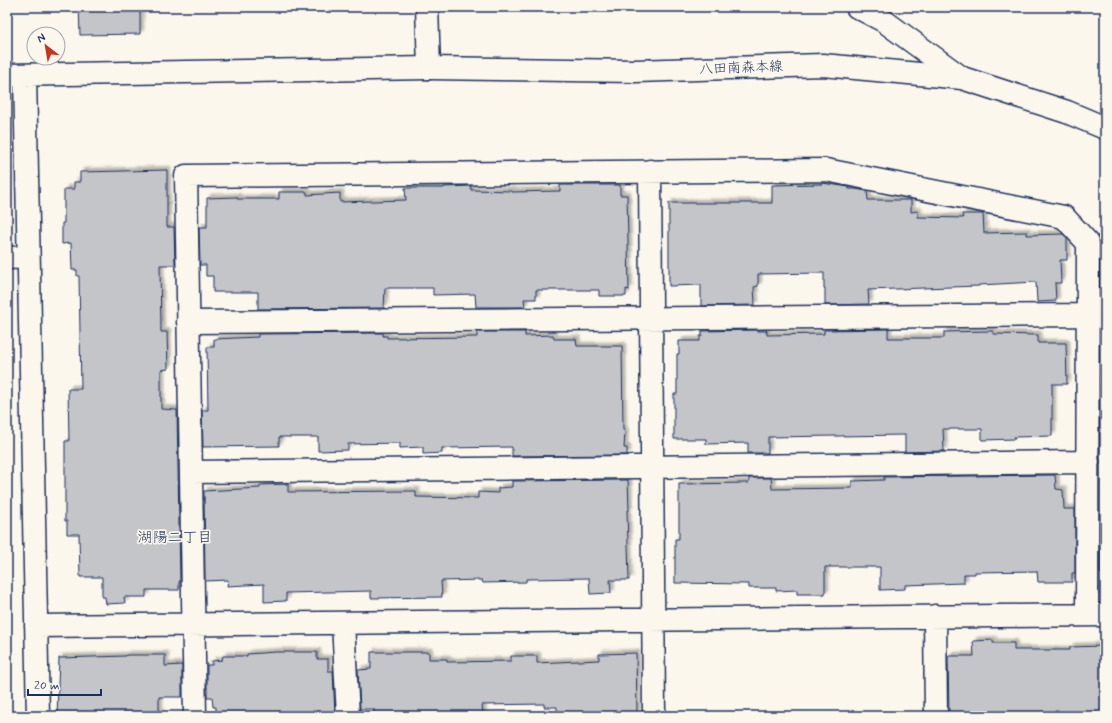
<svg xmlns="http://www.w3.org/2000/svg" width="1112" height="723" font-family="Mynerve,'Klee One',sans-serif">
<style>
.building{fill:#c3c5c9;stroke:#1b2f5e;filter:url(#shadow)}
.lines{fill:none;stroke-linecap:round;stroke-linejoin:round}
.minor-casing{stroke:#1b2f5e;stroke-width:25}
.major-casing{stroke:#1b2f5e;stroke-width:25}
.minor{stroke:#fbf7ec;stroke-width:22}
.major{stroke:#fbf7ec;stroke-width:22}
.labels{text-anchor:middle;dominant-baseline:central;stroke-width:3.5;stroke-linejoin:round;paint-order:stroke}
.street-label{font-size:14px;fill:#1b2f5e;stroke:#fbf7ec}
.neighbourhood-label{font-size:15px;fill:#1b2f5e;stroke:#fbf7ec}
</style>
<defs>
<filter id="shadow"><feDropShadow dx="3.5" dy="-3.5" stdDeviation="1" flood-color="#0004"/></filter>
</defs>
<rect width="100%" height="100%" fill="#fbf7ec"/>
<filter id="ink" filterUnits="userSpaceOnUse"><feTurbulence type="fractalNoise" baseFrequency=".025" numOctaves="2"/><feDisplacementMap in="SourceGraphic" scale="8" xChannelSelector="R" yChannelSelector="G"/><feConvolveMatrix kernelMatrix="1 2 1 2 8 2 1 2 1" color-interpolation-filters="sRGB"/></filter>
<g filter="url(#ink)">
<!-- building -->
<path class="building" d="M 79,7 L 140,7 L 140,34 L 80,35 Z
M 167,170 L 167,227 L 174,227 L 175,265 L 160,265 L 161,332 L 167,332 L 168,369 L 161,370 L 161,409 L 177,410 L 180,582 L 179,582 L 179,590 L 146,590 L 146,597 L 124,597 L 125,603 L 106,604 L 105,597 L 102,597 L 102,577 L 80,577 L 79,534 L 67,534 L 67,521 L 65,521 L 65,441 L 69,441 L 68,389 L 81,389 L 79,276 L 77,276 L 77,270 L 72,270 L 71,243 L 62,244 L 62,223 L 64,223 L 64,189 L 74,189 L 74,182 L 80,182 L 80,172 Z
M 822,183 L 849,187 L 849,189 L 855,189 L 867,191 L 868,200 L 911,200 L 911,212 L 918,211 L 918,217 L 963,218 L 962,214 L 983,214 L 984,233 L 1027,232 L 1027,235 L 1063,234 L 1067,238 L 1067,260 L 1060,260 L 1061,283 L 1055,283 L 1056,301 L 1037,302 L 1036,282 L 979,285 L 979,286 L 868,290 L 869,304 L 825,305 L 825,288 L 824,288 L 824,273 L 758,274 L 758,286 L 754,287 L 755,305 L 701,306 L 701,285 L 669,286 L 669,203 L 772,203 L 772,185 L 822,184 Z
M 560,185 L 620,185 L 620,195 L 627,195 L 629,290 L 626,289 L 626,296 L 599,296 L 599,290 L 536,290 L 536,299 L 524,299 L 525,307 L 476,307 L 475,294 L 433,295 L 433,288 L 385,288 L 384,308 L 258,309 L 258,292 L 213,292 L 213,276 L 206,276 L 206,265 L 200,265 L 199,227 L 207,227 L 207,198 L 237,197 L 237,199 L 279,199 L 279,192 L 307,192 L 307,195 L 340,193 L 340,202 L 406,200 L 405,188 L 444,188 L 444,187 L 471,186 L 471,190 L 512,191 L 512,192 L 560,191 Z
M 888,329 L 888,338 L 944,338 L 944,332 L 993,331 L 993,334 L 1038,335 L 1038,343 L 1066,343 L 1067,384 L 1052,384 L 1052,436 L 1014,437 L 1015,439 L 982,440 L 982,429 L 943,429 L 944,451 L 905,452 L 905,435 L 768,437 L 768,453 L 748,453 L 748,443 L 706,444 L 706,439 L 674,439 L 674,394 L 677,394 L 677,354 L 679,354 L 679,341 L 700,341 L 700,336 L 702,336 L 702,331 L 757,330 L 757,331 L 767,331 L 767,335 L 824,334 L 824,330 Z
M 477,332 L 525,332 L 525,336 L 553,335 L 554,339 L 576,339 L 577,346 L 622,346 L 623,430 L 625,432 L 624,448 L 627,448 L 627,455 L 512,456 L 512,447 L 442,448 L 442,453 L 423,454 L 423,447 L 400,448 L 400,443 L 348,444 L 348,450 L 318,451 L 318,437 L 279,437 L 279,446 L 203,447 L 202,410 L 208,410 L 207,347 L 214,347 L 214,339 L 258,337 L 258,334 L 383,333 L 383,336 L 387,336 L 387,338 L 477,337 Z
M 1055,475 L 1056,489 L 1063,490 L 1064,509 L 1075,509 L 1075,573 L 1072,573 L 1072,582 L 1038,582 L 1037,571 L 975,572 L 975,574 L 964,574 L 964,583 L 905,585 L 905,589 L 880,590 L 880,567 L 825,567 L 825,594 L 797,594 L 797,590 L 776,591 L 776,588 L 749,588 L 749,584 L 675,583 L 675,539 L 679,539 L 679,484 L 749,483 L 749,478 L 771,478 L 772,489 L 852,488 L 852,481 L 884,480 L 884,477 Z
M 628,480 L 629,511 L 627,511 L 629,580 L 610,580 L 611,593 L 590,594 L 589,578 L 526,579 L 526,582 L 483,583 L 482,580 L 441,581 L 442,597 L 371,598 L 371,591 L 286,593 L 286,601 L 264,602 L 264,584 L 227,586 L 228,580 L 205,581 L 204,491 L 260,488 L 260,485 L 288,484 L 288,492 L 416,491 L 416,497 L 478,498 L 478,492 L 498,493 L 498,488 L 512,487 L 512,481 Z
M 1100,550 L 1105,550 L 1105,573 L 1100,573 Z
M 993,640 L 993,643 L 1014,643 L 1014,650 L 1070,650 L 1070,647 L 1103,646 L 1103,649 L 1105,649 L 1105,716 L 949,716 L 948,656 L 974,656 L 973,641 Z
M 276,652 L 317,652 L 317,659 L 328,659 L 328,671 L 333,671 L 335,716 L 216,716 L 216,707 L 213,707 L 212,697 L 207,697 L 207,665 L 212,665 L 212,661 L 222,660 L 223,656 L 247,656 L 247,654 Z
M 371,652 L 429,652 L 429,659 L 447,659 L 447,662 L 511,661 L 511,656 L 537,656 L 537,663 L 599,660 L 599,654 L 636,653 L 637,713 L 633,713 L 633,716 L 557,716 L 557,707 L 544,707 L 544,704 L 482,705 L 483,716 L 374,716 L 374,709 L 360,709 L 358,670 L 371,669 Z
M 126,655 L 165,655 L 165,666 L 182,665 L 182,697 L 159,697 L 159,716 L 57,716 L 59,658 L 126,656 Z"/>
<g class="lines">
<!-- minor casing -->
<g class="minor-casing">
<path id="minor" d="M 857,7 L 884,21 L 962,78
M 7,75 L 429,68
M 25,75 L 38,716
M 650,171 L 654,716
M 7,258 L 28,257
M 188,322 L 1088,315
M 191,472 L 1088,462
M 935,616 L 936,716
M 343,623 L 348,716
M 36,626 L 1105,615
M 195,716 L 186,176 L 826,170 L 1064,217 L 1088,243 L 1087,615"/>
</g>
<!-- major casing -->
<g class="major-casing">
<path id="major" d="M 427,7 L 429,68 L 635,71 L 823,65 L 962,78 L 1067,112 L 1105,128"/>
</g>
<!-- minor -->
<use href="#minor" class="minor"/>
<!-- major -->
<use href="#major" class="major"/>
</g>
</g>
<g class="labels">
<!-- street labels -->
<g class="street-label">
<text transform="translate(741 68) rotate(-2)">八田南森本線</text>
</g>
<!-- neighbourhood labels -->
<g class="neighbourhood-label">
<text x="175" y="538">湖陽二丁目</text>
</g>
</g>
<!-- margin -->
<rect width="1112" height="723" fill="none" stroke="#fbf7ec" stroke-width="24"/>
<rect x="12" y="12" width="1088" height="699" fill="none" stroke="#1b2f5e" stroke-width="1.5" filter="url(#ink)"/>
<!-- north arrow -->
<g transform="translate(46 46) rotate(329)"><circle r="19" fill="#fbf7ec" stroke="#a1a7b3"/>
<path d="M0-3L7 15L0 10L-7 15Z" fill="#c8321e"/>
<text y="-6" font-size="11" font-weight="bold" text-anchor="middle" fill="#1b2f5e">N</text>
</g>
<!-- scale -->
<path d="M28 689v6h73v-6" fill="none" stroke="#1b2f5e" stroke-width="2"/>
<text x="34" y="689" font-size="12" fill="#1b2f5e" stroke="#fbf7ec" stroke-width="3" paint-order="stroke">20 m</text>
</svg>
